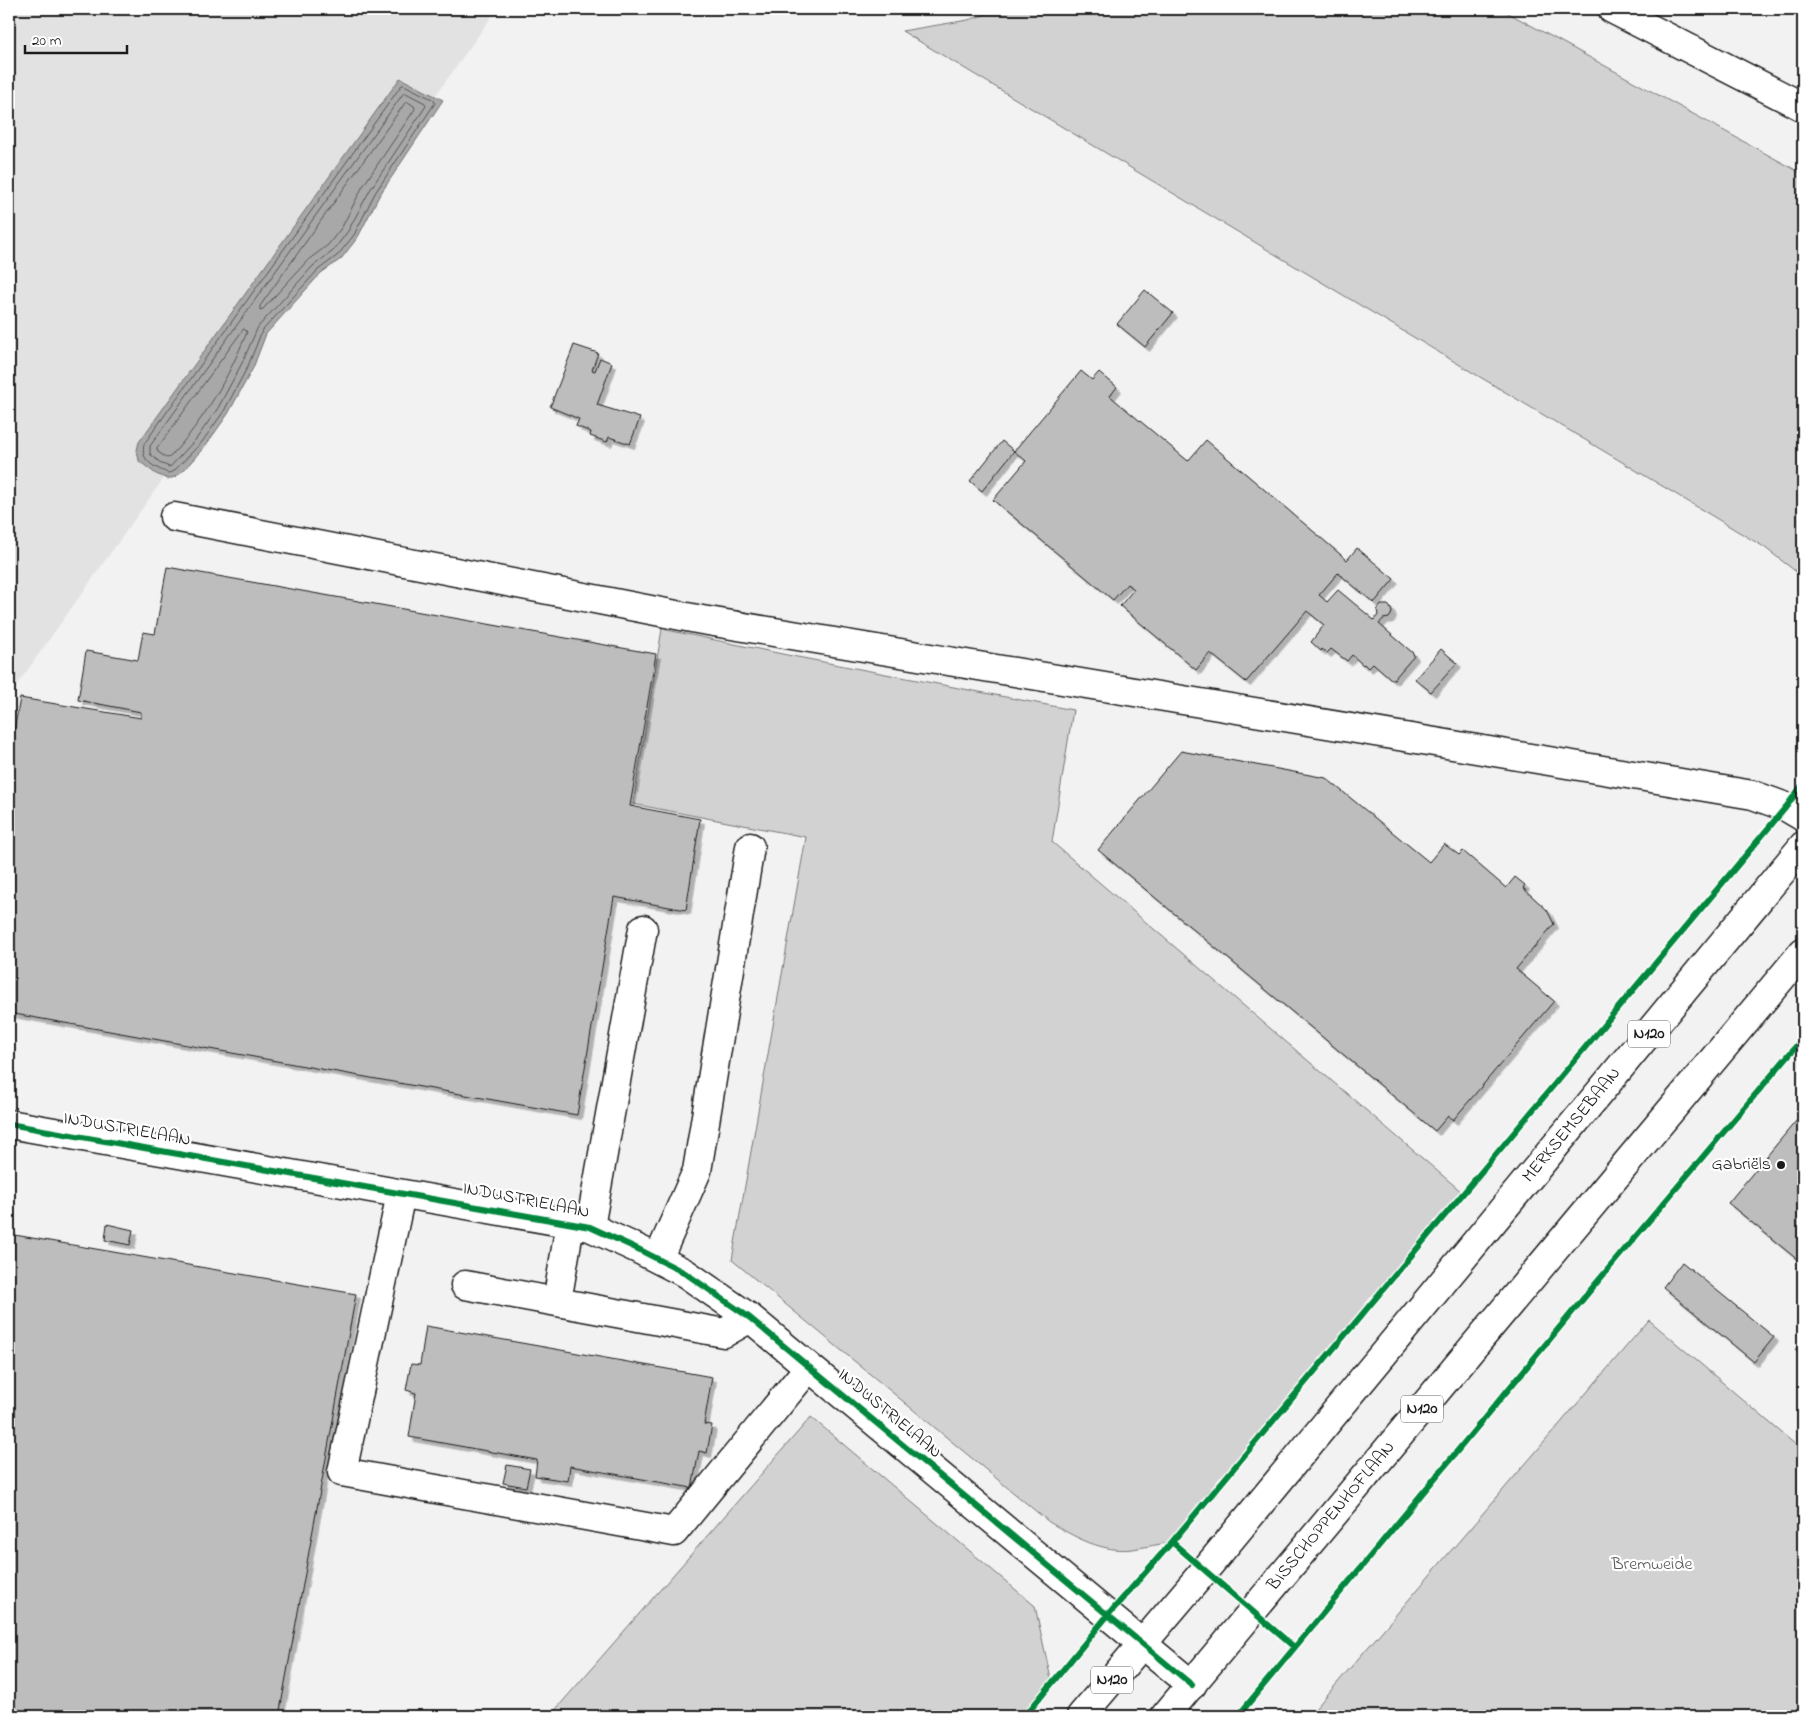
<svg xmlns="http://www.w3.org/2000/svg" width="1812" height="1725" font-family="'Indie Flower',sans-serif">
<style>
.built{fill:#e2e2e2}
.green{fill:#d2d2d2;stroke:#777}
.water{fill:#a8a8a8;stroke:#707070}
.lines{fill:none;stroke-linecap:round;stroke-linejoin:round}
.shore{stroke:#545454;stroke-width:1}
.building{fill:#bdbdbd;stroke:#1c1c1c;filter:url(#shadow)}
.minor-casing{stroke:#1c1c1c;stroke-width:31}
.major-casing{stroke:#1c1c1c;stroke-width:31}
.minor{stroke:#fff;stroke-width:28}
.major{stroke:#fff;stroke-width:28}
.cycleway-casing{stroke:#fff;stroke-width:9}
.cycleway{stroke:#00873e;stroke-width:6}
.poi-dot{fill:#1c1c1c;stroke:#fff;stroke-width:2}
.labels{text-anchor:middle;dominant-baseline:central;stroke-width:4.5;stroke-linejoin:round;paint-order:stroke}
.shield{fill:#fff;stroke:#606060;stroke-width:1}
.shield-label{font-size:16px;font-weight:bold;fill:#1c1c1c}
.street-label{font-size:18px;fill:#1c1c1c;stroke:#fff}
.poi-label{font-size:18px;fill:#1c1c1c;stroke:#fff;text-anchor:end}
.park-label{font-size:18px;fill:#5c5c5c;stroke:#fff}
</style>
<defs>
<filter id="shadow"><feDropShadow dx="4.5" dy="4.5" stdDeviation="0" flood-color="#0004"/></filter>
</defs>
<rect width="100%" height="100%" fill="#f2f2f2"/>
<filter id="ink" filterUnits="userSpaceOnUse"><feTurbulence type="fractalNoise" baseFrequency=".02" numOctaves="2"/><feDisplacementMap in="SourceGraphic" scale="10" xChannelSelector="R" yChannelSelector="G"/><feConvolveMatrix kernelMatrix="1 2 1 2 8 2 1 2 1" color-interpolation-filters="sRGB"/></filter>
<g filter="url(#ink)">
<!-- built -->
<path class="built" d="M 9,9 L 497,9 L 9,696 Z"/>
<!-- green -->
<path class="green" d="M 1003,9 L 1501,9 L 1803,174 L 1803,577 L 1764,547 L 902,31 L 968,20 Z
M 662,629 L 787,655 L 1073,710 L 1052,842 L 1463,1193 L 1172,1542 C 1159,1544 1146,1547 1133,1549 C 1102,1553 1075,1537 1049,1522 L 732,1260 L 806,837 L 633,804 Z
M 1649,1320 L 1803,1451 L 1803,1716 L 1309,1716 Z
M 811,1417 L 1035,1606 L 1052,1684 L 1022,1716 L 550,1716 Z"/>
<!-- water -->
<path class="water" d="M 400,78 L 443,100 L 379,196 L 358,237 L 341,259 L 321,273 L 266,334 L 253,368 L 228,414 L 206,445 L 184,470 L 175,477 L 168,479 L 156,474 L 139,461 L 137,450 L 139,442 Z"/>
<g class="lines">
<!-- shore -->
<path class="shore" d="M 404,85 L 434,100 L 435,103 L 375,193 L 354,235 L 338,255 L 318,270 L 262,331 L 248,366 L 224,411 L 202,442 L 173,472 L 168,473 C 154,467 140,461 144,444 L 401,86 Z
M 406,93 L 425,103 L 426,106 L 370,190 L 348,231 L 333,251 L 313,266 L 258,327 L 242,363 L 218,408 L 197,438 L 170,467 L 162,464 L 150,454 L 150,446 L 403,94 Z
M 408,102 L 414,106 L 415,109 L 363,186 L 342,227 L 328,245 L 308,260 L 263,309 L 260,310 L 260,306 L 405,103 Z
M 244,329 L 247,332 C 228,379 204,420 170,457 L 167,458 L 158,452 L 157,449 Z"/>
</g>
<!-- building -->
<path class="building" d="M 1145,290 L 1173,313 L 1145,347 L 1117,324 Z
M 574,345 L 598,353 L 592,370 L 595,371 L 600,358 L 612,363 L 597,405 L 640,418 L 630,444 L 609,437 L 607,442 L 590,436 L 591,432 L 576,426 L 579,419 L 550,407 Z
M 1081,371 L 1092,380 L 1099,372 L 1117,387 L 1110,396 L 1188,461 L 1206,440 L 1347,560 L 1357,548 L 1394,579 L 1374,603 L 1338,573 L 1319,595 L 1327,602 L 1338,590 L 1374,620 L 1378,615 L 1377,610 L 1381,605 L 1388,605 L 1390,607 L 1392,612 L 1391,615 L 1389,618 L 1383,619 L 1379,624 L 1413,653 L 1414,656 L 1394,679 L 1391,679 L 1373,663 L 1368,668 L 1364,664 L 1363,665 L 1352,655 L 1347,661 L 1331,649 L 1327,653 L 1322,649 L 1321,651 L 1311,642 L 1324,625 L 1307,611 L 1246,682 L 1210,653 L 1196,670 L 1120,606 L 1134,589 L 1127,584 L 1113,600 L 993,500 L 1026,461 L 1014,451 Z
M 1002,441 L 1014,451 L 982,491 L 970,481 Z
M 167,567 L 656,654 L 630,806 L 700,819 L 686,910 L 614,897 L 577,1115 L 9,1013 L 9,759 L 20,698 L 141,718 L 141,712 L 78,700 L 86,651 L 138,660 L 143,632 L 155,634 Z
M 1441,649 L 1457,663 L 1431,692 L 1415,679 Z
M 1181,751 L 1326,778 L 1429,862 L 1444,844 L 1459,855 L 1463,851 L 1506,888 L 1515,877 L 1525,885 L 1523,888 L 1547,910 L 1554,924 L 1516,969 L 1554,1001 L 1453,1120 L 1448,1116 L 1435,1131 L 1098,850 Z
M 1796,1121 L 1803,1127 L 1803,1256 L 1799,1261 L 1728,1203 Z
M 107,1224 L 133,1230 L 130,1245 L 105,1240 Z
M 9,1234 L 356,1294 L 279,1716 L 9,1716 Z
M 1682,1262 L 1774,1337 L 1754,1362 L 1663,1287 Z
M 426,1326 L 712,1377 L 704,1424 L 712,1425 L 707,1453 L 699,1451 L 692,1488 L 570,1466 L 568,1481 L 535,1476 L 537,1460 L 409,1437 L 416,1393 L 406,1390 L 411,1364 L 420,1365 Z
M 1803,1340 L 1803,1357 L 1795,1350 Z
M 507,1465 L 530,1469 L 526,1487 L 503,1483 Z"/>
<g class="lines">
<!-- minor casing -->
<g class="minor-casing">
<path id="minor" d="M 1612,9 L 1803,107
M 174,517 L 702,620 L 1753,795 L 1786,807 L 1803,817
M 9,1124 L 590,1227 L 638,1249 L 685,1273 L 750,1318 L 1192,1685
M 401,1194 L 342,1472 L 674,1532 L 809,1367
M 590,1227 L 643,929
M 658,1259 L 697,1171 L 750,847
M 465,1285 L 557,1302 L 570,1224
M 557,1302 L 724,1333 L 750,1318"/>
</g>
<!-- major casing -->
<g class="major-casing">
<g id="major">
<path id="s1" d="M 1081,1716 L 1205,1570 L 1803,846"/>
<path id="s2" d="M 1165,1716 L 1803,952"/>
</g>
</g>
<!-- minor -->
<use href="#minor" class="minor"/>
<!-- major -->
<use href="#major" class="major"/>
<!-- cycleway casing -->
<g class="cycleway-casing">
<path id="cycleway" d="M 9,1124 L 590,1227 L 638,1249 L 685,1273 L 750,1318 L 1192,1685
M 1172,1542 L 1294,1647
M 1025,1716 L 1108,1615 L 1172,1542 L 1786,807 L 1803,784
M 1238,1716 L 1588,1293 L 1803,1038"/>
</g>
<!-- cycleway -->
<use href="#cycleway" class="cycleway"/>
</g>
</g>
<!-- markers -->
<circle class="poi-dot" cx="1781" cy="1165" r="5"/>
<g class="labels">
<!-- shield labels -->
<g class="shield">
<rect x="1628" y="1020.5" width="42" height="27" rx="4"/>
<rect x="1401" y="1395.5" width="42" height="27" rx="4"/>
<rect x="1091" y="1666.5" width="42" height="27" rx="4"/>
</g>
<g class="shield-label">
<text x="1649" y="1034">N120</text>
<text x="1422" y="1409">N120</text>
<text x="1112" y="1680">N120</text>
</g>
<!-- street labels -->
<g class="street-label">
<text stroke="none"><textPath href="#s1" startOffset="768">MERKSEMSEBAAN</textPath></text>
<text transform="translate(127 1130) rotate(10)">INDUSTRIELAAN</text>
<text transform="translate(526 1201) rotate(11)">INDUSTRIELAAN</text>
<text transform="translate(889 1414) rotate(40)">INDUSTRIELAAN</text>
<text stroke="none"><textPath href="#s2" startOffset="260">BISSCHOPPENHOFLAAN</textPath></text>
</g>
<!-- poi labels -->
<g class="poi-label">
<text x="1771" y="1165">Gabriëls</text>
</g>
<!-- park labels -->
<g class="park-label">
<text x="1652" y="1565">Bremweide</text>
</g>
</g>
<!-- margin -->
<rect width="1812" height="1725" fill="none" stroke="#fff" stroke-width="30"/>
<rect x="15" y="15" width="1782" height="1695" fill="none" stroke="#1c1c1c" stroke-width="2" filter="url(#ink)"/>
<!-- scale -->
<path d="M25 45v8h102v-8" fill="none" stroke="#1c1c1c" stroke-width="2.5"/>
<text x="32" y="45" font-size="15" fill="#1c1c1c" stroke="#ffffff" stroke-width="4" paint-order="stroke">20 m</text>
</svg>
